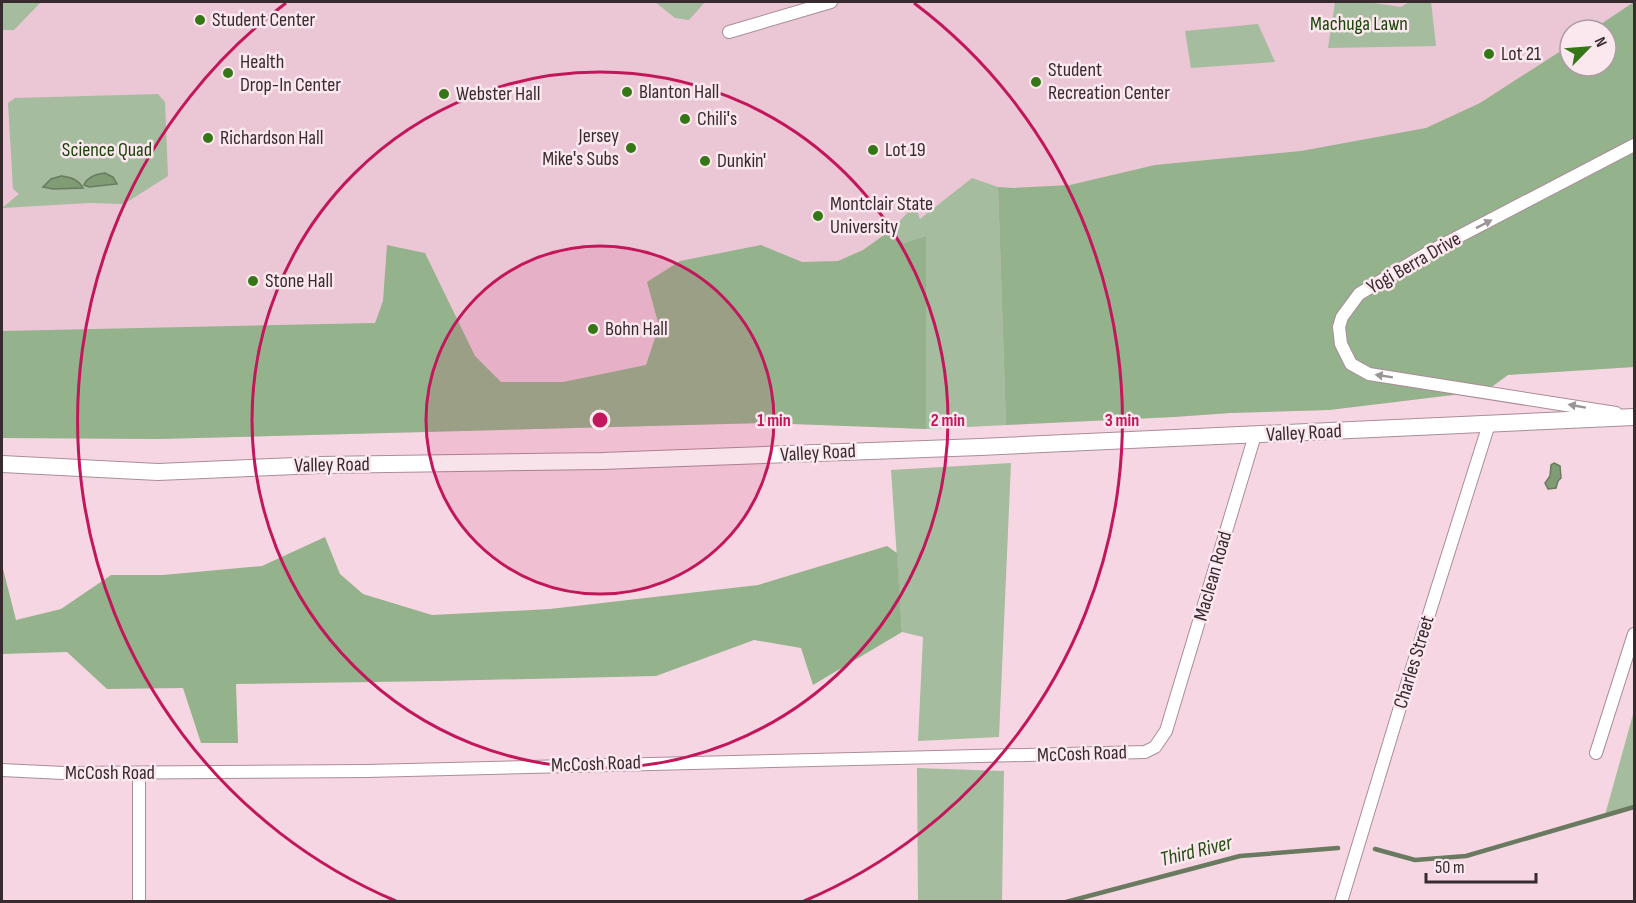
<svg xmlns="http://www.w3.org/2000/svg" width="1636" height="903" font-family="'Sofia Sans Condensed',sans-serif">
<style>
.built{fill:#ebc6d5;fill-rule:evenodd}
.green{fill:#a5bc9e}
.forest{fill:#94b28b}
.water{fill:#7f9c75;stroke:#697a60;stroke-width:1.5}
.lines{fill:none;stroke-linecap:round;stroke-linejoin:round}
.stream{stroke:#697a60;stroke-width:4.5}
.street-casing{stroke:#aa8d99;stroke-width:14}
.secondary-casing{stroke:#aa8d99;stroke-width:18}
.street{stroke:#fff;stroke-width:12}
.secondary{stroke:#fff;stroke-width:16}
.oneway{fill:#9b9598}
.ring{fill:none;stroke:#c2185b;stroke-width:3}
.poi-dot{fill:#357716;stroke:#fbe8ef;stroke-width:2}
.labels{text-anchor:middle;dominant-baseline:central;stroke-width:5;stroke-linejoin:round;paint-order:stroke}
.poi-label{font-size:20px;fill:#372b30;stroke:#fbe8ef;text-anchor:start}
.park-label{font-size:20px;fill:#1b4309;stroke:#fbe8ef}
.street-label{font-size:20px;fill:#372b30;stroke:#fbe8ef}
.water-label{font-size:21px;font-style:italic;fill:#234b13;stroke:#fbe8ef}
.centre{fill:#c2185b;stroke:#fbe8ef;stroke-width:3}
.ring-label{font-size:18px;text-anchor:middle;font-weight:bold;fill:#c2185b;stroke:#fbe8ef;stroke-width:5;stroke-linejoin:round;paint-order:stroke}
</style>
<rect width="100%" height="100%" fill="#f6d6e3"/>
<!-- built -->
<path class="built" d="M 2,2 L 1634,2 L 1634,367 L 1508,375 L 1486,391 L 1329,410 L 1230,413 L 1174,417 L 926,429 L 766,423 L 159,439 L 2,438 ZM 1570,30 L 1606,30 L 1606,66 L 1570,66 Z"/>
<!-- green -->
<path class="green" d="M 2,2 L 41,2 L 14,30 L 2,30 Z
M 655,2 L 705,2 L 689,20 L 675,18 Z
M 1335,2 L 1367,2 L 1401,7 L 1409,2 L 1431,2 L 1436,46 L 1328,48 Z
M 1258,24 L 1275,62 L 1191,68 L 1185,31 Z
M 158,94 L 165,102 L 168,176 L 124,204 L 89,203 L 2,208 L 19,194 L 13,189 L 8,103 L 15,98 Z
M 972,178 L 998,187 L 1006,425 L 926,429 L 926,236 L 904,243 L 891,230 L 915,205 L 920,219 Z
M 1011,463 L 999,737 L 918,741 L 923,637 L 902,632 L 891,470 Z
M 1634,711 L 1634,807 L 1605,815 Z
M 917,768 L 1004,771 L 1002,901 L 918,901 Z"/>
<!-- forest -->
<path class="forest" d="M 1634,2 L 1634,367 L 1508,375 L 1486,391 L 1329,410 L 1230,413 L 1174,417 L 1006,425 L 998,187 L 1013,188 L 1070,185 L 1155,165 L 1301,151 L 1426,128 L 1480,103 L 1570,45 L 1570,66 L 1606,66 L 1606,30 L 1592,30 Z
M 891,230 L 904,243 L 926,236 L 926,429 L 766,423 L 159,439 L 2,438 L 2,331 L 375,323 L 383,301 L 387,245 L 425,253 L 475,356 L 501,382 L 563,382 L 646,365 L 659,326 L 647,282 L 680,261 L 761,245 L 802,262 L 838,261 L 863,250 Z
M 325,537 L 340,574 L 363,594 L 432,615 L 550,609 L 758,585 L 887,546 L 897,553 L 902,632 L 813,685 L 801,648 L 754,640 L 656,676 L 439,681 L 236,684 L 238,743 L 201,743 L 183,688 L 107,689 L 67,652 L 2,654 L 2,565 L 16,620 L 61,609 L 111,575 L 163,575 L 262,566 Z"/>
<!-- water -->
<path class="water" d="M 105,173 L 113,177 L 117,184 L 89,187 L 84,185 C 87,177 97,174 105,173 Z
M 61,176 C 70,177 78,179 83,188 L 53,189 L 43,187 L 51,179 Z
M 1554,463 L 1560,466 L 1561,478 L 1558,481 L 1556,488 L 1548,489 L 1545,483 L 1550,476 L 1551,465 Z"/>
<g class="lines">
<!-- stream -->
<path class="stream" d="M 1375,849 L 1415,860 L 1466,856 L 1634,807
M 1066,902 L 1240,856 L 1338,848"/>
<!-- street casing -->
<g class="street-casing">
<path id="street" d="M 729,32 L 831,2
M 1616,413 L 1369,374 L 1351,364 L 1341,344 L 1339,327 L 1342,317 L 1359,294 L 1429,252 L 1634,145
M 1596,753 L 1634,634
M 2,770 L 63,773 L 367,771 L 1145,752 L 1155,747 L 1166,731 L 1255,435
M 139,902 L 139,773
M 1341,902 L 1407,684 L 1489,424"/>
</g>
<!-- secondary casing -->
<g class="secondary-casing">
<path id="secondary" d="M 2,464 L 158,472 L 320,465 L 602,461 L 980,447 L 1634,417"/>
</g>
<!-- street -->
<use href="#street" class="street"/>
<!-- secondary -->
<use href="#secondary" class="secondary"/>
</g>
<!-- one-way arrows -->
<defs><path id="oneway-solid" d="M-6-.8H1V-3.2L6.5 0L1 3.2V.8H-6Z" transform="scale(1.5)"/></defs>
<g class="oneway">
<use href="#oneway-solid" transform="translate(1484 224) rotate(-27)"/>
<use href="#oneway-solid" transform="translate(1384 376) rotate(-171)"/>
<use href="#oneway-solid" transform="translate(1577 406) rotate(-170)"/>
</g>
<!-- distance rings -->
<circle cx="600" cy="420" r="174" fill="#c2185b" fill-opacity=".12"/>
<g class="ring">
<circle cx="600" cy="420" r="174"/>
<circle cx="600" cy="420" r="348"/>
<path d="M396 901A522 522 0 0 1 286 3M914 3A522 522 0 0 1 804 901"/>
</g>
<!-- markers -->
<g class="poi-dot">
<circle cx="200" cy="20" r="6"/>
<circle cx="1489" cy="54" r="6"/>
<circle cx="228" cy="73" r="6"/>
<circle cx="1036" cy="82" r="6"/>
<circle cx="627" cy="92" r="6"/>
<circle cx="444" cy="94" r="6"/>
<circle cx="685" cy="119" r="6"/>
<circle cx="208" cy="138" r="6"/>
<circle cx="631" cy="148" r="6"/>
<circle cx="873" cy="150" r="6"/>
<circle cx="705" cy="161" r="6"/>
<circle cx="818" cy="216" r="6"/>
<circle cx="253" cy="281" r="6"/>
<circle cx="593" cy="329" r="6"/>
</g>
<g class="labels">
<!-- poi labels -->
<g class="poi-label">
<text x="212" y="20">Student Center</text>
<text x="1501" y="54">Lot 21</text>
<text x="240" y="62">Health<tspan x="240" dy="23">Drop-In Center</tspan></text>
<text x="1048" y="70">Student<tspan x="1048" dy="23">Recreation Center</tspan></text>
<text x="639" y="92">Blanton Hall</text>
<text x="456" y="94">Webster Hall</text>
<text x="697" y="119">Chili's</text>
<text x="619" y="136" text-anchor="end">Jersey<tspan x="619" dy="23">Mike's Subs</tspan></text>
<text x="220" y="138">Richardson Hall</text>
<text x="885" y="150">Lot 19</text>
<text x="717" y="161">Dunkin'</text>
<text x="830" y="204">Montclair State<tspan x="830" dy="23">University</tspan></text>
<text x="265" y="281">Stone Hall</text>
<text x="605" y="329">Bohn Hall</text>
</g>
<!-- park labels -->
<g class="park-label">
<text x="1359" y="24">Machuga Lawn</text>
<text x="107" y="150">Science Quad</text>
</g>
<!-- street labels -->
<g class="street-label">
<text transform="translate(1414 263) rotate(-30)">Yogi Berra Drive</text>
<text transform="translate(1304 433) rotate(-3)">Valley Road</text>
<text transform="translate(818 453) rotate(-3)">Valley Road</text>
<text transform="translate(332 465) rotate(-1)">Valley Road</text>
<text transform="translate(1213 576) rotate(-74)">Maclean Road</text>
<text transform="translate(1414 662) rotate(-73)">Charles Street</text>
<text transform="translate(1082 754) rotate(-2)">McCosh Road</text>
<text transform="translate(596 764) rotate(-2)">McCosh Road</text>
<text x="110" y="773">McCosh Road</text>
</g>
<!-- water labels -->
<g class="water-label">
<text transform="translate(1196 851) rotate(-14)">Third River</text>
</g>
</g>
<circle cx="600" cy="420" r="9" class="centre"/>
<g class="ring-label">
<text x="774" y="426">1 min</text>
<text x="948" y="426">2 min</text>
<text x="1122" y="426">3 min</text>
</g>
<!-- border -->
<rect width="1636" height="903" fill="none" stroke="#372b30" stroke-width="6"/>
<!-- north arrow -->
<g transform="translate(1588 48) rotate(65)"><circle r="28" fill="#fbe8ef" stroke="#ad9ca3" stroke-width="1.5"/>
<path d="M0-4.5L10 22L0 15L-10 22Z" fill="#357716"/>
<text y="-9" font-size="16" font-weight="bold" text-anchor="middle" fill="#372b30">N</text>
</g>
<!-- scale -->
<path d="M1426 873v9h110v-9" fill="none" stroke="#372b30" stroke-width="3"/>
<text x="1435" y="873" font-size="18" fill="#372b30" stroke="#fbe8ef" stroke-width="4.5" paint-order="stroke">50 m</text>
</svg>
